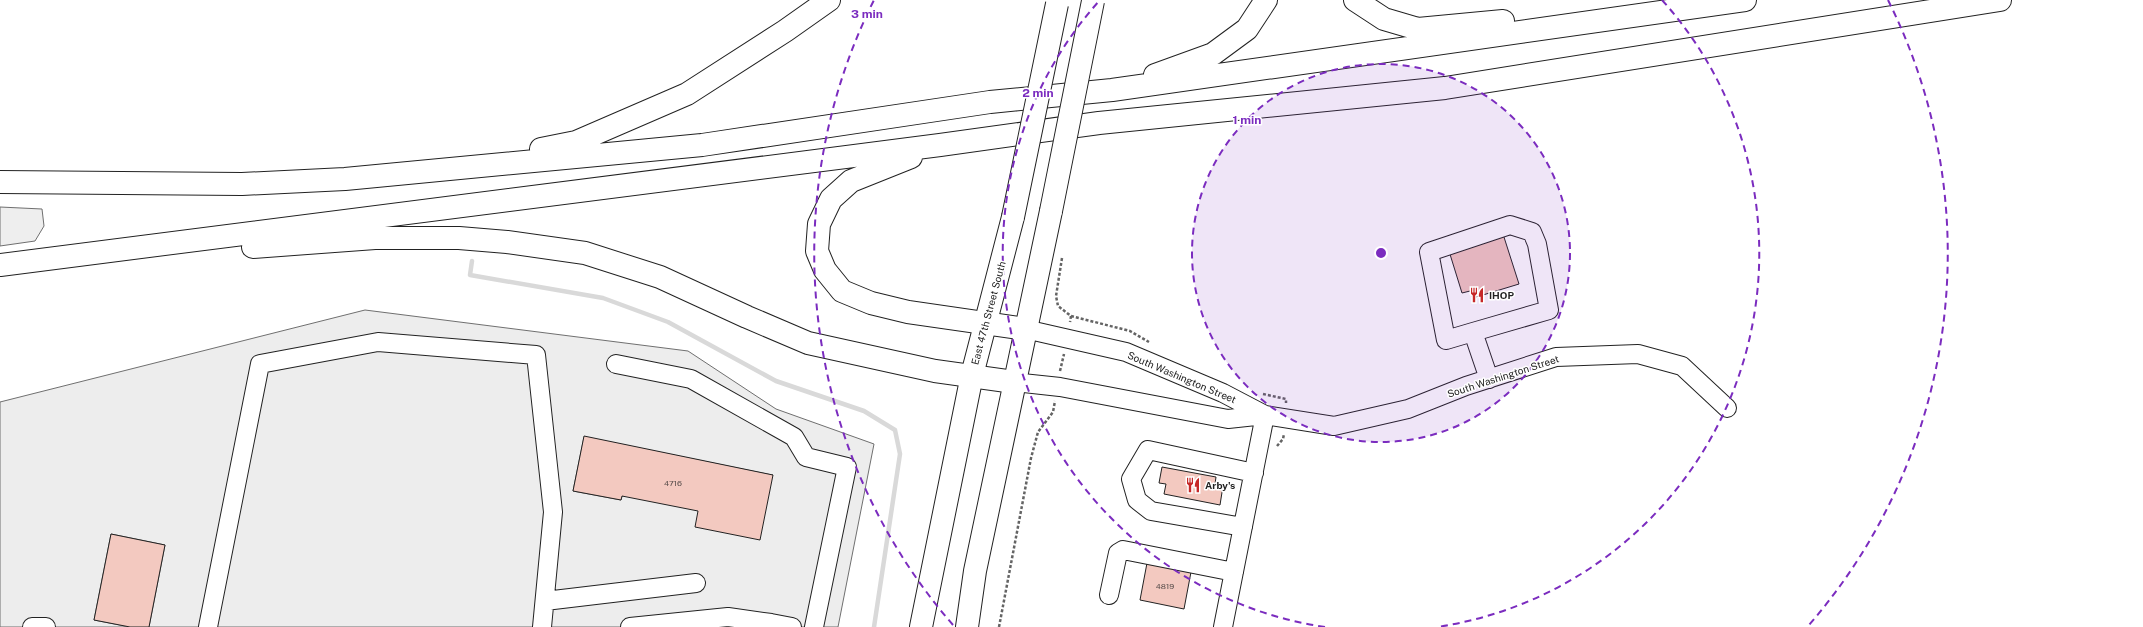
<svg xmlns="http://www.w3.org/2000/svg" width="2143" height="627" font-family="'Public Sans',sans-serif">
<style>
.green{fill:#eee;stroke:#6f6f6f}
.parking{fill:#ededed;stroke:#6f6f6f;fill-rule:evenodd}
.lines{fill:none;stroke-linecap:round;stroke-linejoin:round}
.stream{stroke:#d9d9d9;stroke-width:4.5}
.building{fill:#f3c9c0;stroke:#222}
.minor-casing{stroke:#222;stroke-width:20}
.major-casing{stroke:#222;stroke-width:24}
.highway-casing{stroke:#222;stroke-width:24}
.path{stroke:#646464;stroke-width:2.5;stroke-dasharray:3 2;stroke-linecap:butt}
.minor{stroke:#fff;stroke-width:18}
.major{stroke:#fff;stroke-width:22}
.highway{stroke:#fff;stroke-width:22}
.major-bridge-casing{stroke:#222;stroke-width:24;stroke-linecap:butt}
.major-bridge{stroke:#fff;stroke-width:22}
.ring{fill:none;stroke:#7b2cbf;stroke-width:2;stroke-dasharray:7 5}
.labels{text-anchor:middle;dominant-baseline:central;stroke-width:3;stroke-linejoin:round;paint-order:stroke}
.number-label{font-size:8px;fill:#564c4a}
.poi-label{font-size:10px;font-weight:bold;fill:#222;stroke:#fff;text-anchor:start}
.street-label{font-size:10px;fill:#222;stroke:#fff}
.centre{fill:#7b2cbf;stroke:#fff;stroke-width:2}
.ring-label{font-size:12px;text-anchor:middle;font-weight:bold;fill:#7b2cbf;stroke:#fff;stroke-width:3;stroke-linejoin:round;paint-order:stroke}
</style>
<rect width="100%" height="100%" fill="#fff"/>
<!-- green -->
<path class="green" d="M 0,207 L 42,209 L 44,226 L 35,241 L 0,246 Z"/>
<!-- parking -->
<path class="parking" d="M 365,310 L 688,351 L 776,409 L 874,444 L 838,627 L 149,627 L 165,545 L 111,534 L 94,620 L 130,627 L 0,627 L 0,402 ZM 584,437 L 772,475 L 773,475 L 622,496 L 621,500 L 573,491 Z"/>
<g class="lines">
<!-- stream -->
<path class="stream" d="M 472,261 L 470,275 L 603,298 L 668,322 L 776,381 L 864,411 L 895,430 L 900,454 L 874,627"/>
</g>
<!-- building -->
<path class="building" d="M 1503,234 L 1519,284 L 1473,298 L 1470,291 L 1462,293 L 1449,251 Z
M 584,436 L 773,475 L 760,540 L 695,527 L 698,511 L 622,496 L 621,500 L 573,491 Z
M 1162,467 L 1216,477 L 1215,484 L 1223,486 L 1220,505 L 1164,494 L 1166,484 L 1159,483 Z
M 111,534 L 165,545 L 149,627 L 130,627 L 94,620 Z
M 1147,563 L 1191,572 L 1184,609 L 1140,600 Z"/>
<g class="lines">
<!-- minor casing -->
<g class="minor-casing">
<path id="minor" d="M 1025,329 L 1126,352 L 1223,393 L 1265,415
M 1473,332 L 1549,310 L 1537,244 L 1532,232 L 1510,225 L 1429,252 L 1446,340 L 1473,332 L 1489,379
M 616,364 L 691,379 L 794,437 L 806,457 L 847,467 L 814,627
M 1014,382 L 1060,387 L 1228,419 L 1265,415 L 1334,426 L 1408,409 L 1466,386 L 1556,357 L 1638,354 L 1682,366 L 1727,408
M 1243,527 L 1151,511 L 1137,500 L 1131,479 L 1148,450 L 1254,473
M 1109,595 L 1118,553 L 1123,550 L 1234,572
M 545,601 L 696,583
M 32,627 L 46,627
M 208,627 L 260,364 L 378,342 L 536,355 L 553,512 L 542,627
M 630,627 L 728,617 L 771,623
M 771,627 L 771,623 L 792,627
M 1223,627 L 1265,415"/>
</g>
<!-- major casing -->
<g class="major-casing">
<path id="major" d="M 921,627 L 972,375 L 1013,217
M 967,627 L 975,571 L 1051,211"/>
</g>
<!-- highway casing -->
<g class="highway-casing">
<path id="highway" d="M 1355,0 L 1384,19 L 1418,29 L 1503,21
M 1155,75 L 1213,54 L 1247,29 L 1266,0
M 541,149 L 576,142 L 687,94 L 785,31 L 829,0
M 911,157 L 851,181 L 831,199 L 819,224 L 817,251 L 825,270 L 842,291 L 871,303 L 908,312 L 1025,329
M 0,182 L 242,184 L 345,179 L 702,145 L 990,102 L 1112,90 L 1745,0
M 253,247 L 375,238 L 459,238 L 507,242 L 585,253 L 660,277 L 747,317 L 808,343 L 935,371 L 1014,382
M 0,265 L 940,145 L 1099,123 L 1445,88 L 2000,0"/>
</g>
<!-- path -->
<path class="path" d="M 1062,258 L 1056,296 L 1058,306 L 1071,316 L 1070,322
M 1071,316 L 1130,331 L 1149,342
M 1060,371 L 1064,354
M 1263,394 L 1286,399 L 1286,403
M 1277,446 L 1283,439 L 1284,434
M 999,627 L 1031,458 L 1038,432 L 1053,412 L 1055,401"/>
<!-- minor -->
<use href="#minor" class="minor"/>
<!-- major -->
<use href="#major" class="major"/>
<!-- highway -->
<use href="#highway" class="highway"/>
<!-- major-bridge casing -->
<g class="major-bridge-casing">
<path id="major-bridge" d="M 1051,211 L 1093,1
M 1013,217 L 1057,4"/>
</g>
<!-- major-bridge -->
<use href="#major-bridge" class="major-bridge"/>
</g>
<!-- distance rings -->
<circle cx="1381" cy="253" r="189" fill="#7b2cbf" fill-opacity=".12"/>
<g class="ring">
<circle cx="1381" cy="253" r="189"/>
<path d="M1325 627A378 378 0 0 1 1100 0M1662 0A378 378 0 0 1 1437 627"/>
<path d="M953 625A567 567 0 0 1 874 0M1888 0A567 567 0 0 1 1809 625"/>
</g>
<!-- icons -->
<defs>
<g id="restaurant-bare" transform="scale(1.2)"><path d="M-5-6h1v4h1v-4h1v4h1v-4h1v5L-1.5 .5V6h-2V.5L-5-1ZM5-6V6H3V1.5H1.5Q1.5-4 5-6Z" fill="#c62828" stroke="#fff" stroke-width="2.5" paint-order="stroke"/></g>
</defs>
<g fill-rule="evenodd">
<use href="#restaurant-bare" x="1477" y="295"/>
<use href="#restaurant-bare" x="1193" y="485"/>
</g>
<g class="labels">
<!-- number labels -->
<g class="number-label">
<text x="673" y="483">4716</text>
<text x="1165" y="586">4819</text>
</g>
<!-- poi labels -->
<g class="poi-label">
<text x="1489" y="295">IHOP</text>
<text x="1205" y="485">Arby's</text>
</g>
<!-- street labels -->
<g class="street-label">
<text transform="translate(988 313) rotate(-75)">East 47th Street South</text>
<text transform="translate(1503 376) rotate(-18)">South Washington Street</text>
<text transform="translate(1182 377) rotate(23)">South Washington Street</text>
</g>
</g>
<circle cx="1381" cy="253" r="6" class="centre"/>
<g class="ring-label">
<text x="867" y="18">3 min</text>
<text x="1038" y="97">2 min</text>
<text x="1247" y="124">1 min</text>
</g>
</svg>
